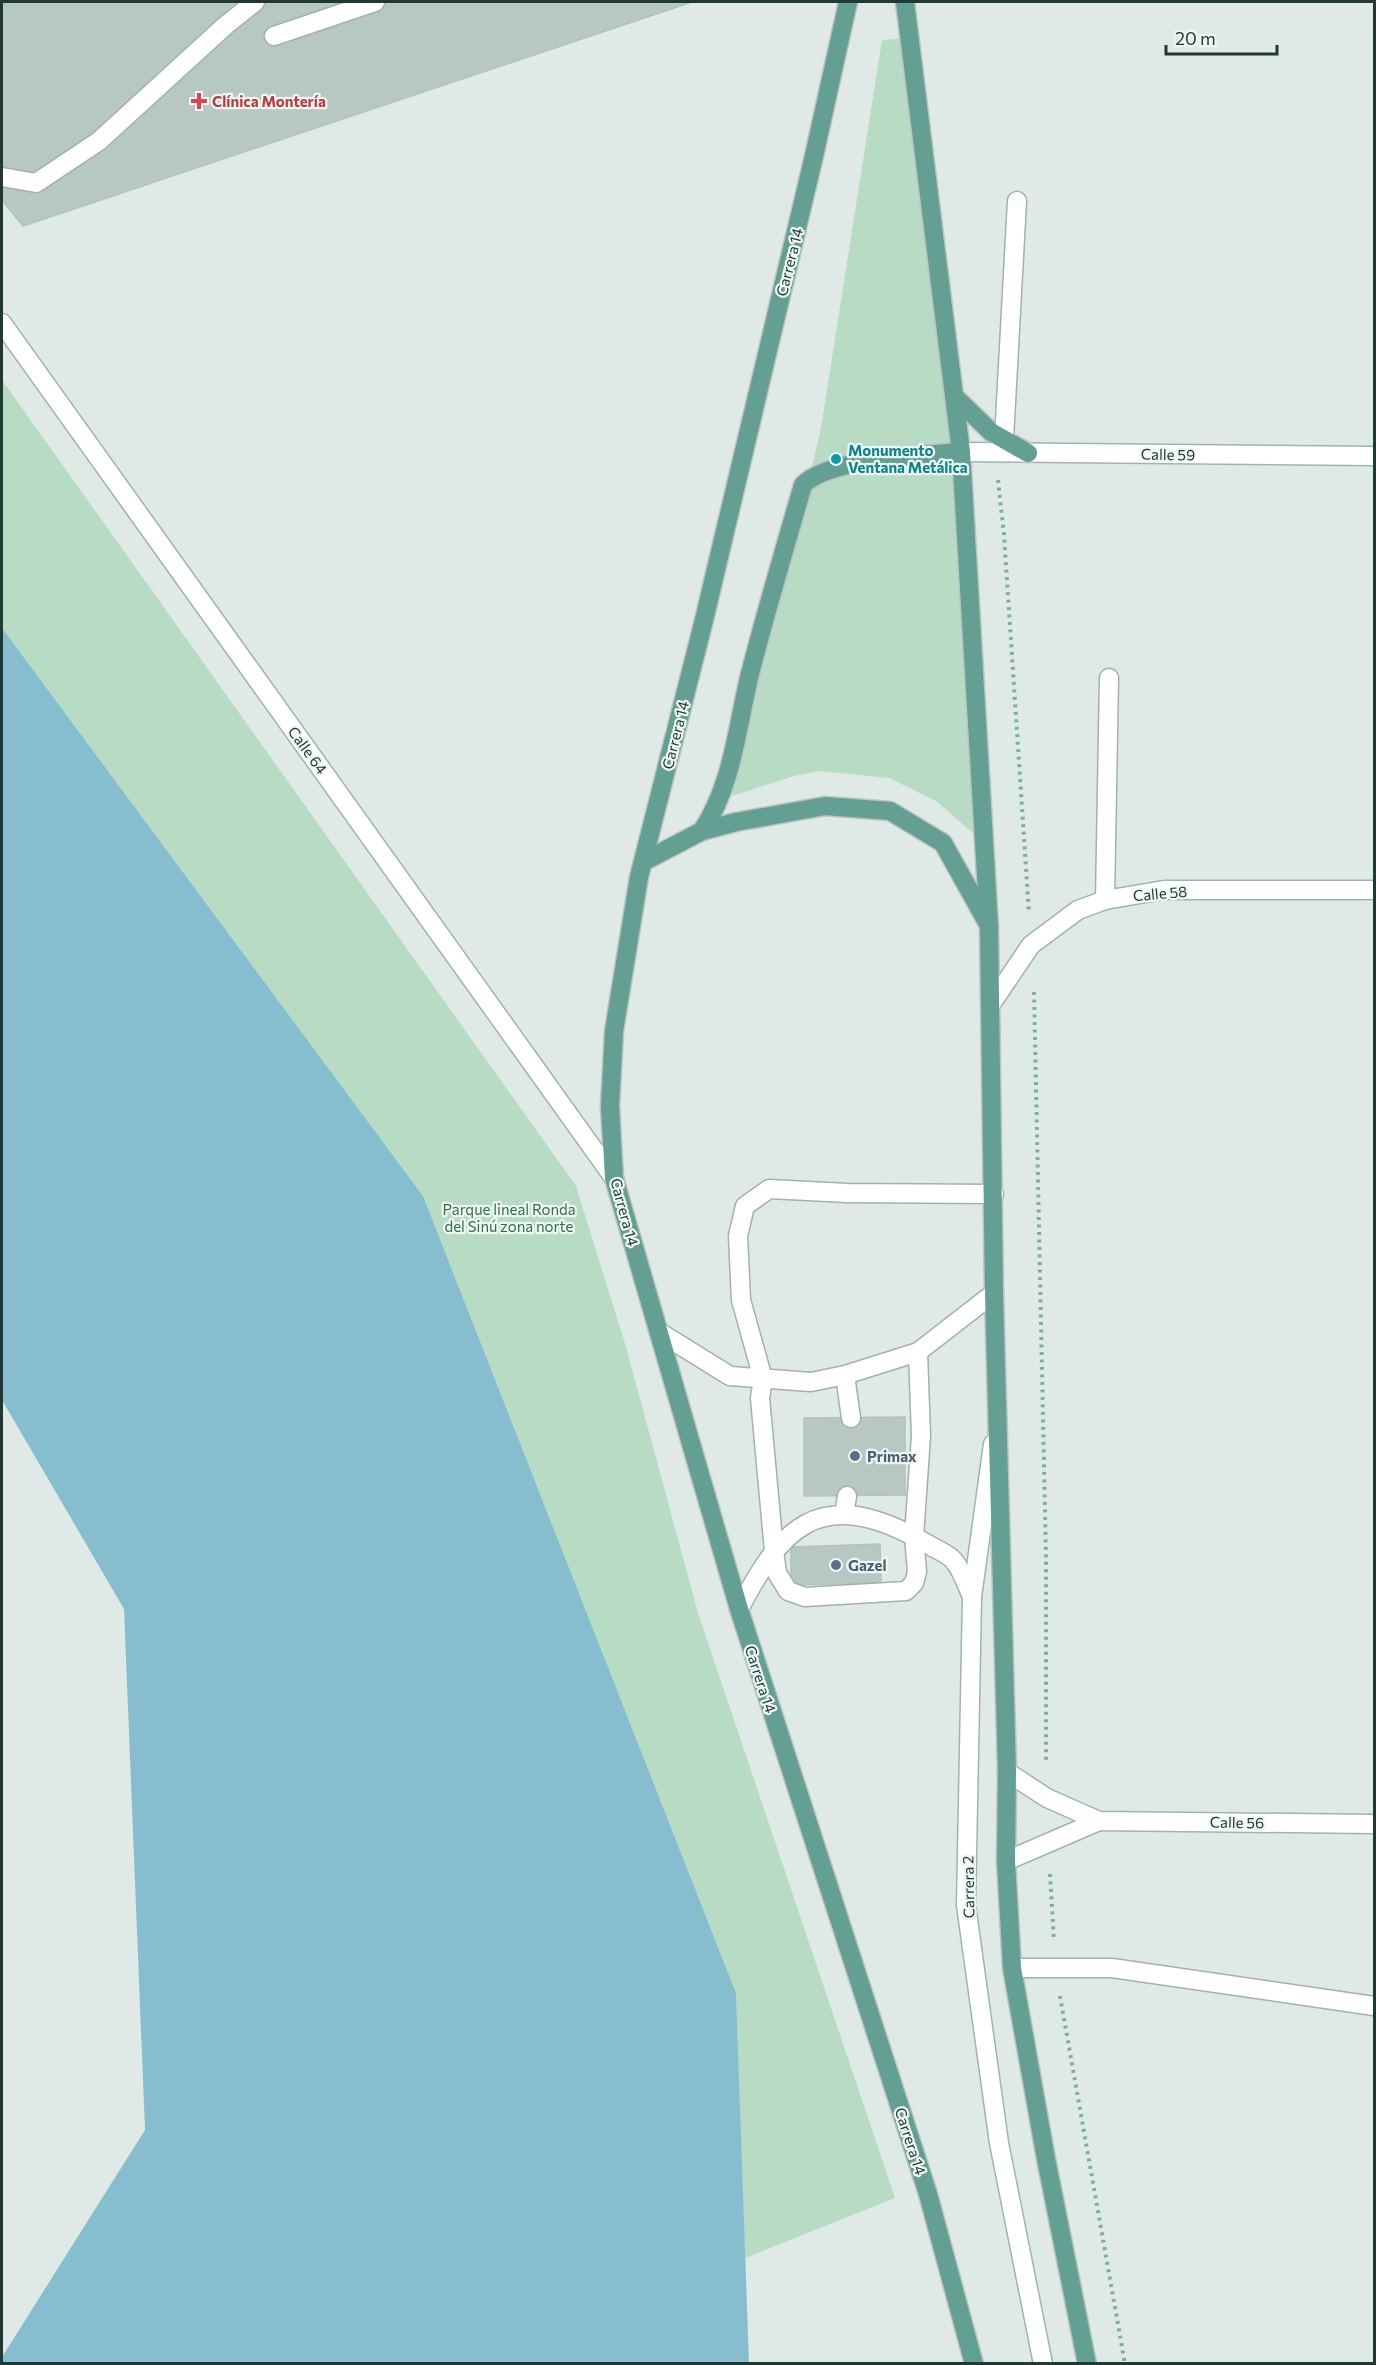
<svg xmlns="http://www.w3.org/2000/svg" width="1376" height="2365" font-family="Commissioner,sans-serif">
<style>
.green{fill:#b8dbc4}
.water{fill:#87becf}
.building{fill:#b7c7c2;stroke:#b1c3bd;stroke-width:1.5}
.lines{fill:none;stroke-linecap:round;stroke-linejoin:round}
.lane-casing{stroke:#a2b1ad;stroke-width:21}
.street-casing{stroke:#a2b1ad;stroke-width:21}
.secondary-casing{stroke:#9eb5af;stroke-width:21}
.primary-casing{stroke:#bcc4c2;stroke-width:21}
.path{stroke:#80ada2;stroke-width:4;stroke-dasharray:3 4.5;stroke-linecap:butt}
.lane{stroke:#fff;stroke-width:18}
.street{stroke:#fff;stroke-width:18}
.secondary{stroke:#fff;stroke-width:18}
.primary{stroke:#649f94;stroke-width:18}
.health-dot{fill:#e0444e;stroke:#eff7f3;stroke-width:2}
.culture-dot{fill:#0f9aa8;stroke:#eff7f3;stroke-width:2}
.service-dot{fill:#5c6f8a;stroke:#eff7f3;stroke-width:2}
.labels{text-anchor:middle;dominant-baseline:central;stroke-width:4.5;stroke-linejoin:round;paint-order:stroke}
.health-label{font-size:15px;font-weight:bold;fill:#be3a42;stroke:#eff7f3;text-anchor:start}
.street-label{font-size:15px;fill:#203934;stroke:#eff7f3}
.culture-label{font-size:15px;font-weight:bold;fill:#0d838f;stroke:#eff7f3;text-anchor:start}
.park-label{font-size:15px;fill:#2c6f4b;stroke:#eff7f3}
.service-label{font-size:15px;font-weight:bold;fill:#4e5e75;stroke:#eff7f3;text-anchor:start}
</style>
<rect width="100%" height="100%" fill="#dfeae6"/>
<!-- green -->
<path class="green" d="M 912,38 L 968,451 L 989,847 L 936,801 L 889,778 L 819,771 L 794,776 L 732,796 L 769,632 L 790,562 L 821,428 L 882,40 Z
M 2,380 L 576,1186 L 626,1347 L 698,1613 L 895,2198 L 745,2258 L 736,1993 L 423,1196 L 2,628 Z"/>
<!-- water -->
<path class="water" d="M 2,628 L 423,1196 L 736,1993 L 749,2363 L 2,2363 L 2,2357 L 145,2130 L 124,1609 L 2,1400 Z"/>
<!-- building -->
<path class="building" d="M 2,2 L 692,2 L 23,226 L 2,200 Z
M 905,1417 L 905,1495 L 804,1496 L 804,1418 Z
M 880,1544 L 881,1583 L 791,1585 L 791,1547 Z"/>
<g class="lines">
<!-- lane casing -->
<g class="lane-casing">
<path id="lane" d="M 274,36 L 375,2
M 2,177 L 36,183 L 99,141 L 226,25 L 255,2
M 1004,439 L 1017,201
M 1105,900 L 1109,678
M 659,1332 L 730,1376 L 811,1382 L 845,1375 L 918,1352 L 994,1293
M 918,1352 L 921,1436 L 914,1536 L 917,1572 L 914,1583 L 906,1591 L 805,1597 L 788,1591 L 777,1573 L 774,1551 L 760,1398 L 763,1379 L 741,1300 L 738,1236 L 745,1206 L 769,1189 L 847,1193 L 994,1194
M 845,1375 L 851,1418
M 844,1515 L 847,1496
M 739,1609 C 756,1578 774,1542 806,1524 C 847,1502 895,1525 931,1546 C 937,1550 949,1554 954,1561 C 962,1570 967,1586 972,1597
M 1012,1968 L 1112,1968 L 1374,2006"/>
</g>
<!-- street casing -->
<g class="street-casing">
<path id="street" d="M 2,323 L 614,1178"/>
</g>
<!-- secondary casing -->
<g class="secondary-casing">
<path id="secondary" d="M 961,452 L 1374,456
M 991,1004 L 1031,945 L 1078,910 L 1105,900 L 1164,890 L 1374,890
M 993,1444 L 972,1597 L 966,1905 L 999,2143 L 1043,2364
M 1007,1772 L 1047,1798 L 1099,1821 L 1374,1824
M 1006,1861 L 1099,1821"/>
</g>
<!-- primary casing -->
<g class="primary-casing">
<path id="primary" d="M 848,2 L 814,156 L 704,620 L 639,877 L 614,1031 L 610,1106 L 614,1178 L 739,1609 L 928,2194 L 974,2364
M 905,2 L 961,452 L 989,926 L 994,1293 L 1007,1772 L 1006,1861 L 1012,1968 L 1046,2159 L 1087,2364
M 955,397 L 991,432 L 1028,453
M 702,831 C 733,784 737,727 750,674 C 766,611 785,548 803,485 C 828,458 924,455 961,452
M 643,862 L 702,831 L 736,822 L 825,806 L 890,811 L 943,843 L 987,922"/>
</g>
<!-- path -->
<path class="path" d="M 998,480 L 1004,535 L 1029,913
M 1034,992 L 1046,1559 L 1046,1764
M 1050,1874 L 1054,1941
M 1060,1996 L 1125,2364"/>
<!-- lane -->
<use href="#lane" class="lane"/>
<!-- street -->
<use href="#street" class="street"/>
<!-- secondary -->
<use href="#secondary" class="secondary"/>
<!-- primary -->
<use href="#primary" class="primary"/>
</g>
<!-- markers -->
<path class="health-dot" d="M196 92h6v6h6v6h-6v6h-6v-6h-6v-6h6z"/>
<circle class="culture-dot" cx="836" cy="459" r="6"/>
<g class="service-dot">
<circle cx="855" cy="1456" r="6"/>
<circle cx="836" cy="1565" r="6"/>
</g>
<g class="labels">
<!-- health labels -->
<g class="health-label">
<text x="212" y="101">Clínica Montería</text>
</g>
<!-- street labels -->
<g class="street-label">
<text transform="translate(789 262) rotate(-76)">Carrera 14</text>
<text transform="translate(1168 454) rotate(1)">Calle 59</text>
<text transform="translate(675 735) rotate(-76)">Carrera 14</text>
<text transform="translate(308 750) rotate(54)">Calle 64</text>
<text transform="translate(1160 893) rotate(-5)">Calle 58</text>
<text transform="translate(625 1212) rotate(75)">Carrera 14</text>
<text transform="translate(761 1679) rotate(72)">Carrera 14</text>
<text transform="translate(1237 1822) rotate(1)">Calle 56</text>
<text transform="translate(968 1887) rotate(-91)">Carrera 2</text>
<text transform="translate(911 2141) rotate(72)">Carrera 14</text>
</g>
<!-- culture labels -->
<g class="culture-label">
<text x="848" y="450">Monumento<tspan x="848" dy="17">Ventana Metálica</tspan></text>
</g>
<!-- park labels -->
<g class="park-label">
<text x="509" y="1209">Parque lineal Ronda<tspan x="509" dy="17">del Sinú zona norte</tspan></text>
</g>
<!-- service labels -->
<g class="service-label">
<text x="867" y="1456">Primax</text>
<text x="848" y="1565">Gazel</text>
</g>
</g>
<!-- border -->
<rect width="1376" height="2365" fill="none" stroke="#203934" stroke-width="6"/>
<!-- scale -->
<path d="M1166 45v9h111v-9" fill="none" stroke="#203934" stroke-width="3"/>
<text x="1175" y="45" font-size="18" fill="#203934" stroke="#eff7f3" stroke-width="4.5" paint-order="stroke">20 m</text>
</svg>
